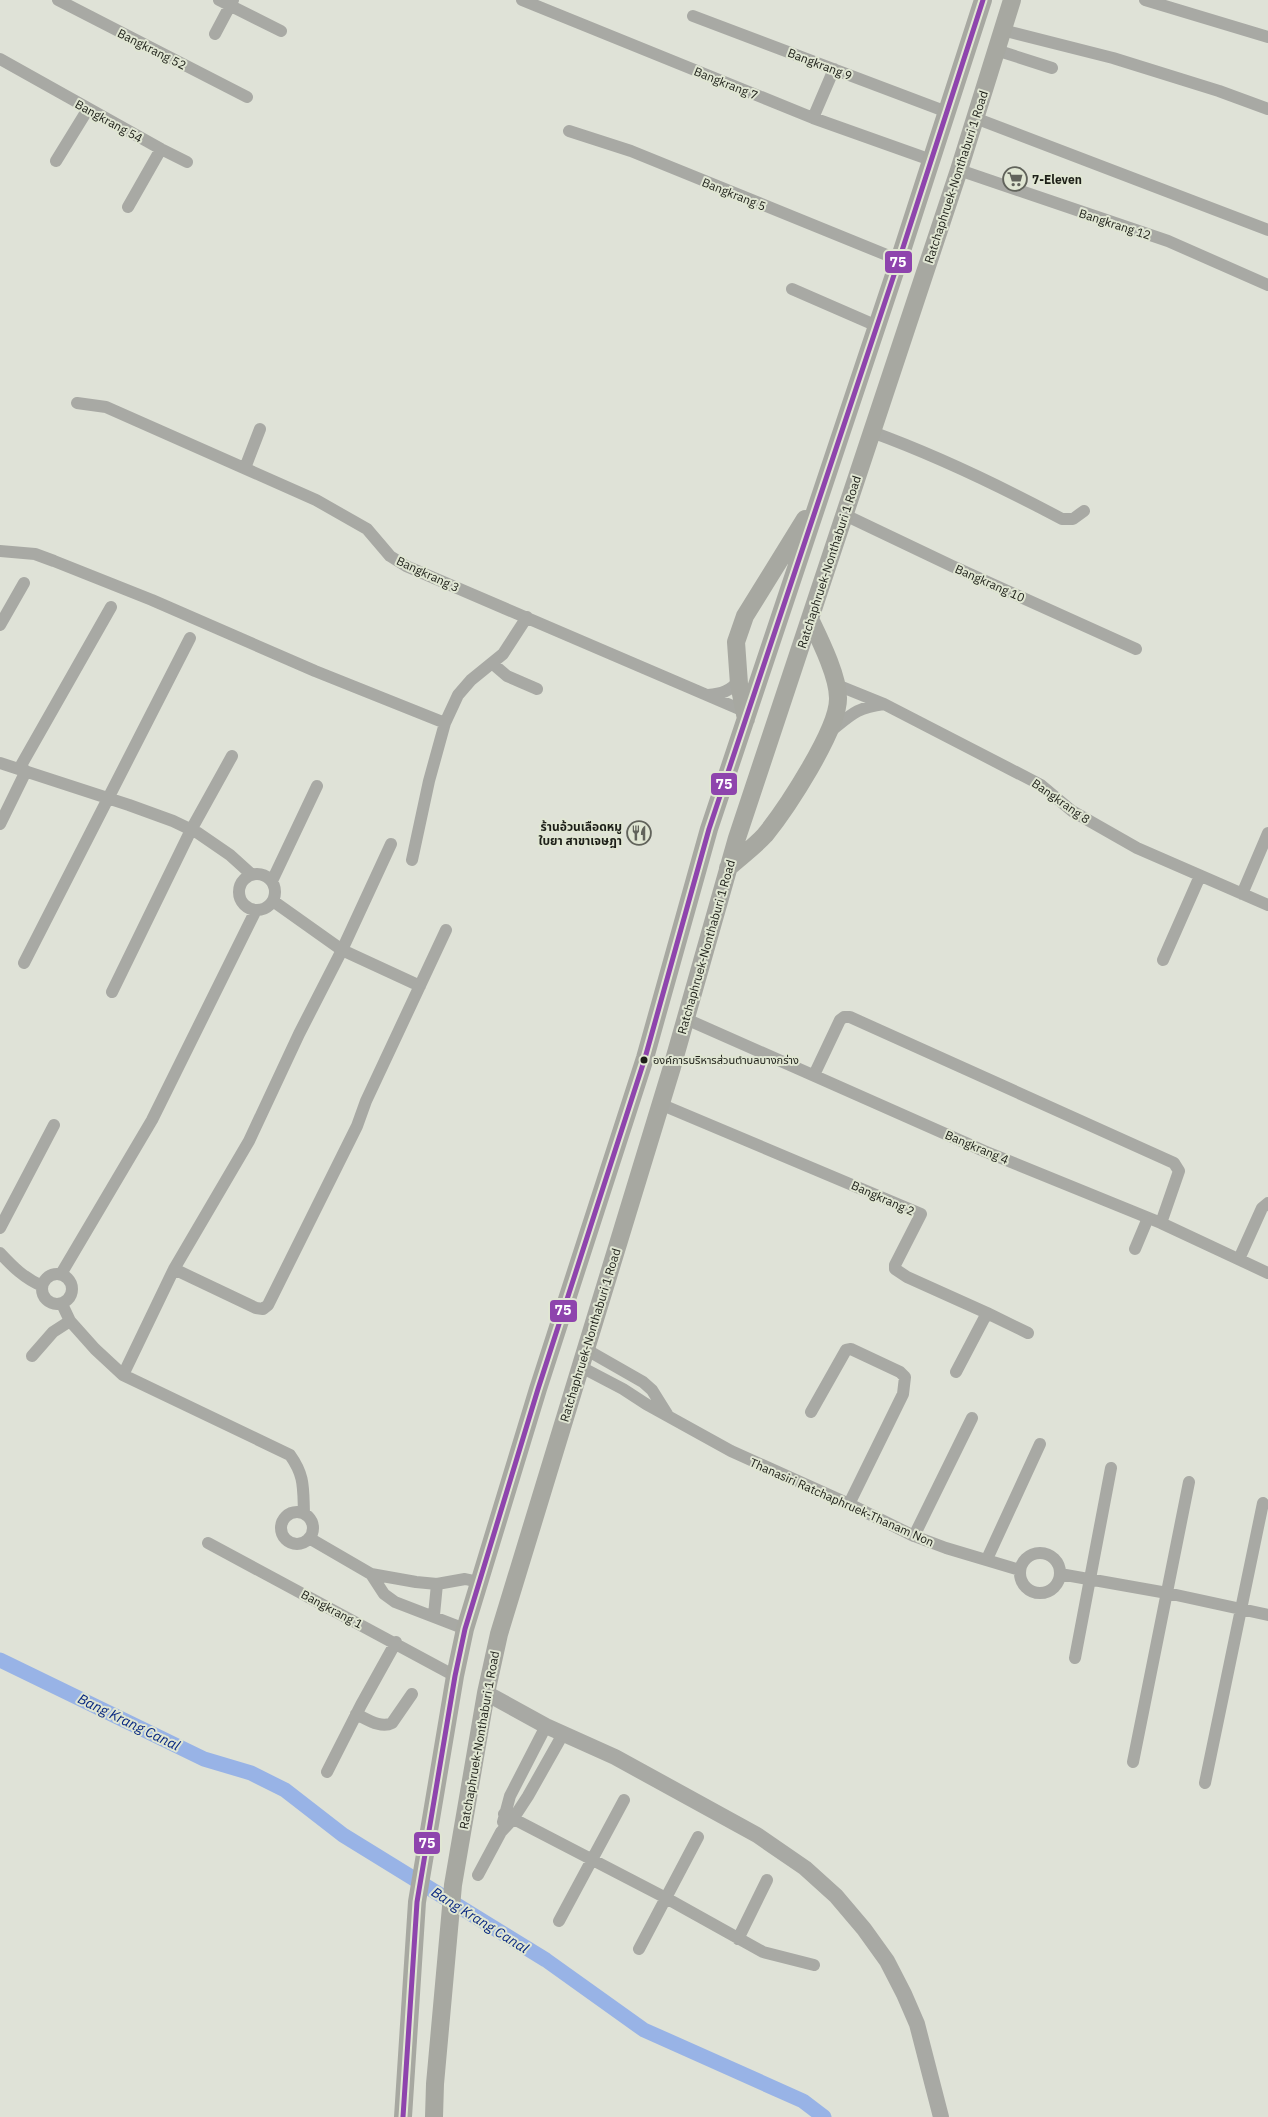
<svg xmlns="http://www.w3.org/2000/svg" width="1268" height="2117" font-family="'IBM Plex Sans','Noto Sans Thai',sans-serif">
<style>
.lines{fill:none;stroke-linecap:round;stroke-linejoin:round}
.canal{stroke:#98b3e6;stroke-width:15}
.minor{stroke:#a8a9a4;stroke-width:12}
.tertiary{stroke:#a8a9a4;stroke-width:16}
.secondary{stroke:#a7a8a1;stroke-width:18}
.bus-1-casing{stroke:#e0e6d3;stroke-width:9}
.bus-1{stroke:#8e44ad;stroke-width:5}
.bus-dot{fill:#1d1f18;stroke:#e0e6d3;stroke-width:2}
.labels{text-anchor:middle;dominant-baseline:central;stroke-width:4;stroke-linejoin:round;paint-order:stroke}
.bus-label{font-size:11px;fill:#1d1f18;stroke:#e0e6d3;text-anchor:start}
.street-label{font-size:12px;fill:#1d1f18;stroke:#e0e6d3}
.poi-label{font-size:12px;font-weight:bold;fill:#1d1f18;stroke:#e0e6d3;text-anchor:start}
.water-label{font-size:14px;font-style:italic;fill:#082880;stroke:#e0e6d3}
.line-badge{stroke:#e0e6d3;stroke-width:2}
.badge-label{font-size:14px;text-anchor:middle;font-weight:bold;fill:#fff}
</style>
<rect width="100%" height="100%" fill="#dfe2d7"/>
<g class="lines">
<!-- canal -->
<path class="canal" d="M 0,1660 L 204,1759 L 251,1773 L 285,1790 L 343,1835 L 546,1960 L 644,2030 L 803,2101 L 824,2117"/>
<!-- minor -->
<path class="minor" d="M 58,0 L 247,97
M 219,0 L 281,31
M 522,0 L 813,118 L 931,160
M 1145,0 L 1268,37
M 693,16 L 947,112
M 1002,30 L 1113,58 L 1219,91 L 1268,109
M 215,34 L 233,0
M 996,50 L 1052,68
M 0,59 L 161,149 L 128,207
M 813,118 L 834,69
M 975,118 L 1268,230
M 569,131 L 631,151 L 899,260
M 161,149 L 187,162
M 56,161 L 88,109
M 959,170 L 1168,241 L 1268,285
M 792,289 L 877,326
M 77,403 L 106,407 L 316,500 L 367,529 L 390,556 L 406,566 L 744,711
M 872,432 C 938,456 1000,486 1062,519 L 1073,519 L 1084,511
M 245,468 L 260,429
M 845,515 L 952,566 L 1136,649
M 0,551 L 35,554 L 54,561 L 152,600 L 315,671 L 445,723
M 0,625 L 24,583
M 493,664 L 507,676 L 537,689
M 837,685 L 884,704 L 1041,785 L 1072,811 L 1137,848 L 1268,905
M 708,695 C 721,694 731,691 739,680
M 831,731 C 852,714 856,708 884,704
M 0,763 L 129,805 L 173,821 L 198,833 L 230,855 L 251,874
M 19,769 L 111,607
M 0,824 L 26,771
M 412,860 L 429,781 L 445,723 L 458,695 L 471,680 L 503,654 L 527,617
M239 892a18 18 0 1 1 36 0a18 18 0 1 1-36 0Z
M 272,881 L 317,786
M 1242,894 L 1268,833
M 273,901 L 342,950 L 420,986
M 1163,960 L 1200,876
M 24,963 L 190,638
M 112,992 L 191,830 L 232,756
M 686,1019 L 984,1151 L 1161,1223 L 1268,1273
M 814,1075 L 840,1020 L 844,1017 L 850,1017 L 1174,1163 L 1179,1171 L 1161,1223
M 660,1104 L 921,1214 L 895,1265 L 895,1269 L 907,1277 L 987,1313 L 956,1372
M 0,1228 L 54,1125
M 1135,1249 L 1148,1218
M 0,1253 C 13,1267 24,1278 42,1286
M 1239,1259 L 1262,1208 L 1268,1203
M 174,1269 L 256,1308 L 263,1309 L 268,1305 L 357,1126 L 366,1101 L 446,930
M42 1289a15 15 0 1 1 30 0a15 15 0 1 1-30 0Z
M 61,1274 L 152,1120 L 256,910
M 62,1304 L 70,1321 L 95,1349 L 123,1375 L 290,1455 C 305,1476 303,1488 304,1513
M 987,1313 L 1028,1333
M 587,1350 L 643,1382 L 652,1390 L 667,1414
M 32,1356 L 53,1332 L 70,1321
M 581,1367 L 623,1389 L 646,1404 L 731,1451 L 849,1504 L 914,1536 L 946,1548 L 1020,1570
M 123,1375 L 174,1269 L 249,1141 L 299,1034 L 342,950 L 391,844
M 811,1412 L 846,1350 L 851,1349 L 900,1372 L 905,1377 L 903,1394 L 849,1504
M281 1528a16 16 0 1 1 32 0a16 16 0 1 1-32 0Z
M 914,1536 L 972,1418
M 309,1538 L 371,1574 L 416,1582 L 437,1584 L 465,1579 L 479,1582
M 208,1543 L 455,1676
M1020 1573a20 20 0 1 1 40 0a20 20 0 1 1-40 0Z
M 987,1559 L 1040,1444
M 371,1574 L 384,1594 L 395,1602 L 465,1629
M 1060,1574 L 1167,1593 L 1268,1615
M 434,1615 L 437,1584
M 1075,1658 L 1111,1468
M 356,1714 C 367,1719 381,1729 392,1723 L 412,1694
M 1133,1762 L 1189,1482
M 327,1772 L 361,1705 L 396,1642
M 1205,1783 L 1263,1503
M 504,1814 L 666,1898 L 763,1952 L 814,1965
M 503,1822 L 510,1796 L 546,1726
M 478,1875 L 501,1832 L 513,1819 L 528,1796 L 563,1734
M 559,1921 L 624,1800
M 738,1939 L 767,1880
M 639,1949 L 698,1837"/>
<!-- tertiary -->
<path class="tertiary" d="M 486,1693 L 546,1726 L 615,1757 L 757,1835 L 805,1868 L 836,1896 L 864,1929 L 887,1961 L 904,1994 L 917,2024 L 941,2117"/>
<!-- secondary -->
<path class="secondary" d="M 746,719 L 739,684 L 736,642 L 745,616 L 805,519
M 728,868 C 740,857 754,847 765,835 C 786,809 839,729 838,698 C 838,676 820,640 810,619
M 403,2117 L 417,1902 L 455,1676 L 465,1629 L 538,1389 L 645,1058 L 709,829 L 899,260 L 983,0
M 434,2117 L 435,2084 L 453,1885 L 486,1693 L 499,1634 L 672,1067 L 737,838 L 959,170 L 1012,0"/>
<!-- bus-1 casing -->
<g class="bus-1-casing">
<path id="bus-1" d="M 403,2117 L 417,1902 L 455,1676 L 465,1629 L 538,1389 L 645,1058 L 709,829 L 899,260 L 983,0"/>
</g>
<!-- bus-1 -->
<use href="#bus-1" class="bus-1"/>
</g>
<!-- icons -->
<defs>
<g id="supermarket-ring" transform="scale(1.25)"><circle r="9.5" fill="#e0e6d3" stroke="#61635b" stroke-width="1.5"/><path d="M-6-5.5h2.5l.6 2H6L4.5 2H-2.5L-4.4-4H-6ZM-1.5 3.2a1.3 1.3 0 1 0 .1 0ZM3 3.2a1.3 1.3 0 1 0 .1 0Z" fill="#61635b"/></g>
<g id="restaurant-ring" transform="scale(1.25)"><circle r="9.5" fill="#e0e6d3" stroke="#61635b" stroke-width="1.5"/><path d="M-5-6h1v4h1v-4h1v4h1v-4h1v5L-1.5 .5V6h-2V.5L-5-1ZM5-6V6H3V1.5H1.5Q1.5-4 5-6Z" fill="#61635b"/></g>
</defs>
<g fill-rule="evenodd">
<use href="#supermarket-ring" x="1015" y="179"/>
<use href="#restaurant-ring" x="639" y="833"/>
</g>
<!-- markers -->
<circle class="bus-dot" cx="644" cy="1060" r="4.5"/>
<g class="labels">
<!-- bus labels -->
<g class="bus-label">
<text x="653" y="1060">องค์การบริหารส่วนตำบลบางกร่าง</text>
</g>
<!-- street labels -->
<g class="street-label">
<text transform="translate(152 49) rotate(27)">Bangkrang 52</text>
<text transform="translate(820 64) rotate(21)">Bangkrang 9</text>
<text transform="translate(726 83) rotate(22)">Bangkrang 7</text>
<text transform="translate(109 121) rotate(29)">Bangkrang 54</text>
<text transform="translate(956 177) rotate(-72)">Ratchaphruek-Nonthaburi 1 Road</text>
<text transform="translate(734 194) rotate(22)">Bangkrang 5</text>
<text transform="translate(1115 224) rotate(18)">Bangkrang 12</text>
<text transform="translate(829 562) rotate(-72)">Ratchaphruek-Nonthaburi 1 Road</text>
<text transform="translate(428 574) rotate(25)">Bangkrang 3</text>
<text transform="translate(990 583) rotate(24)">Bangkrang 10</text>
<text transform="translate(1061 801) rotate(35)">Bangkrang 8</text>
<text transform="translate(706 947) rotate(-74)">Ratchaphruek-Nonthaburi 1 Road</text>
<text transform="translate(977 1147) rotate(23)">Bangkrang 4</text>
<text transform="translate(883 1198) rotate(24)">Bangkrang 2</text>
<text transform="translate(590 1335) rotate(-73)">Ratchaphruek-Nonthaburi 1 Road</text>
<text transform="translate(842 1502) rotate(24)">Thanasiri Ratchaphruek-Thanam Non</text>
<text transform="translate(332 1609) rotate(28)">Bangkrang 1</text>
<text transform="translate(479 1740) rotate(-80)">Ratchaphruek-Nonthaburi 1 Road</text>
</g>
<!-- poi labels -->
<g class="poi-label">
<text x="1032" y="179">7-Eleven</text>
<text x="622" y="826" text-anchor="end">ร้านอ้วนเลือดหมู<tspan x="622" dy="14">ใบยา สาขาเจษฎา</tspan></text>
</g>
<!-- water labels -->
<g class="water-label">
<text transform="translate(129 1722) rotate(26)">Bang Krang Canal</text>
<text transform="translate(480 1920) rotate(32)">Bang Krang Canal</text>
</g>
</g>
<g class="line-badge">
<rect x="884" y="250" width="29" height="24" rx="5" fill="#8e44ad"/>
<rect x="710" y="772" width="28" height="24" rx="5" fill="#8e44ad"/>
<rect x="549" y="1299" width="29" height="24" rx="5" fill="#8e44ad"/>
<rect x="413" y="1831" width="28" height="24" rx="5" fill="#8e44ad"/>
</g>
<g class="badge-label">
<text x="898" y="267">75</text>
<text x="724" y="789">75</text>
<text x="563" y="1315">75</text>
<text x="427" y="1848">75</text>
</g>
</svg>
